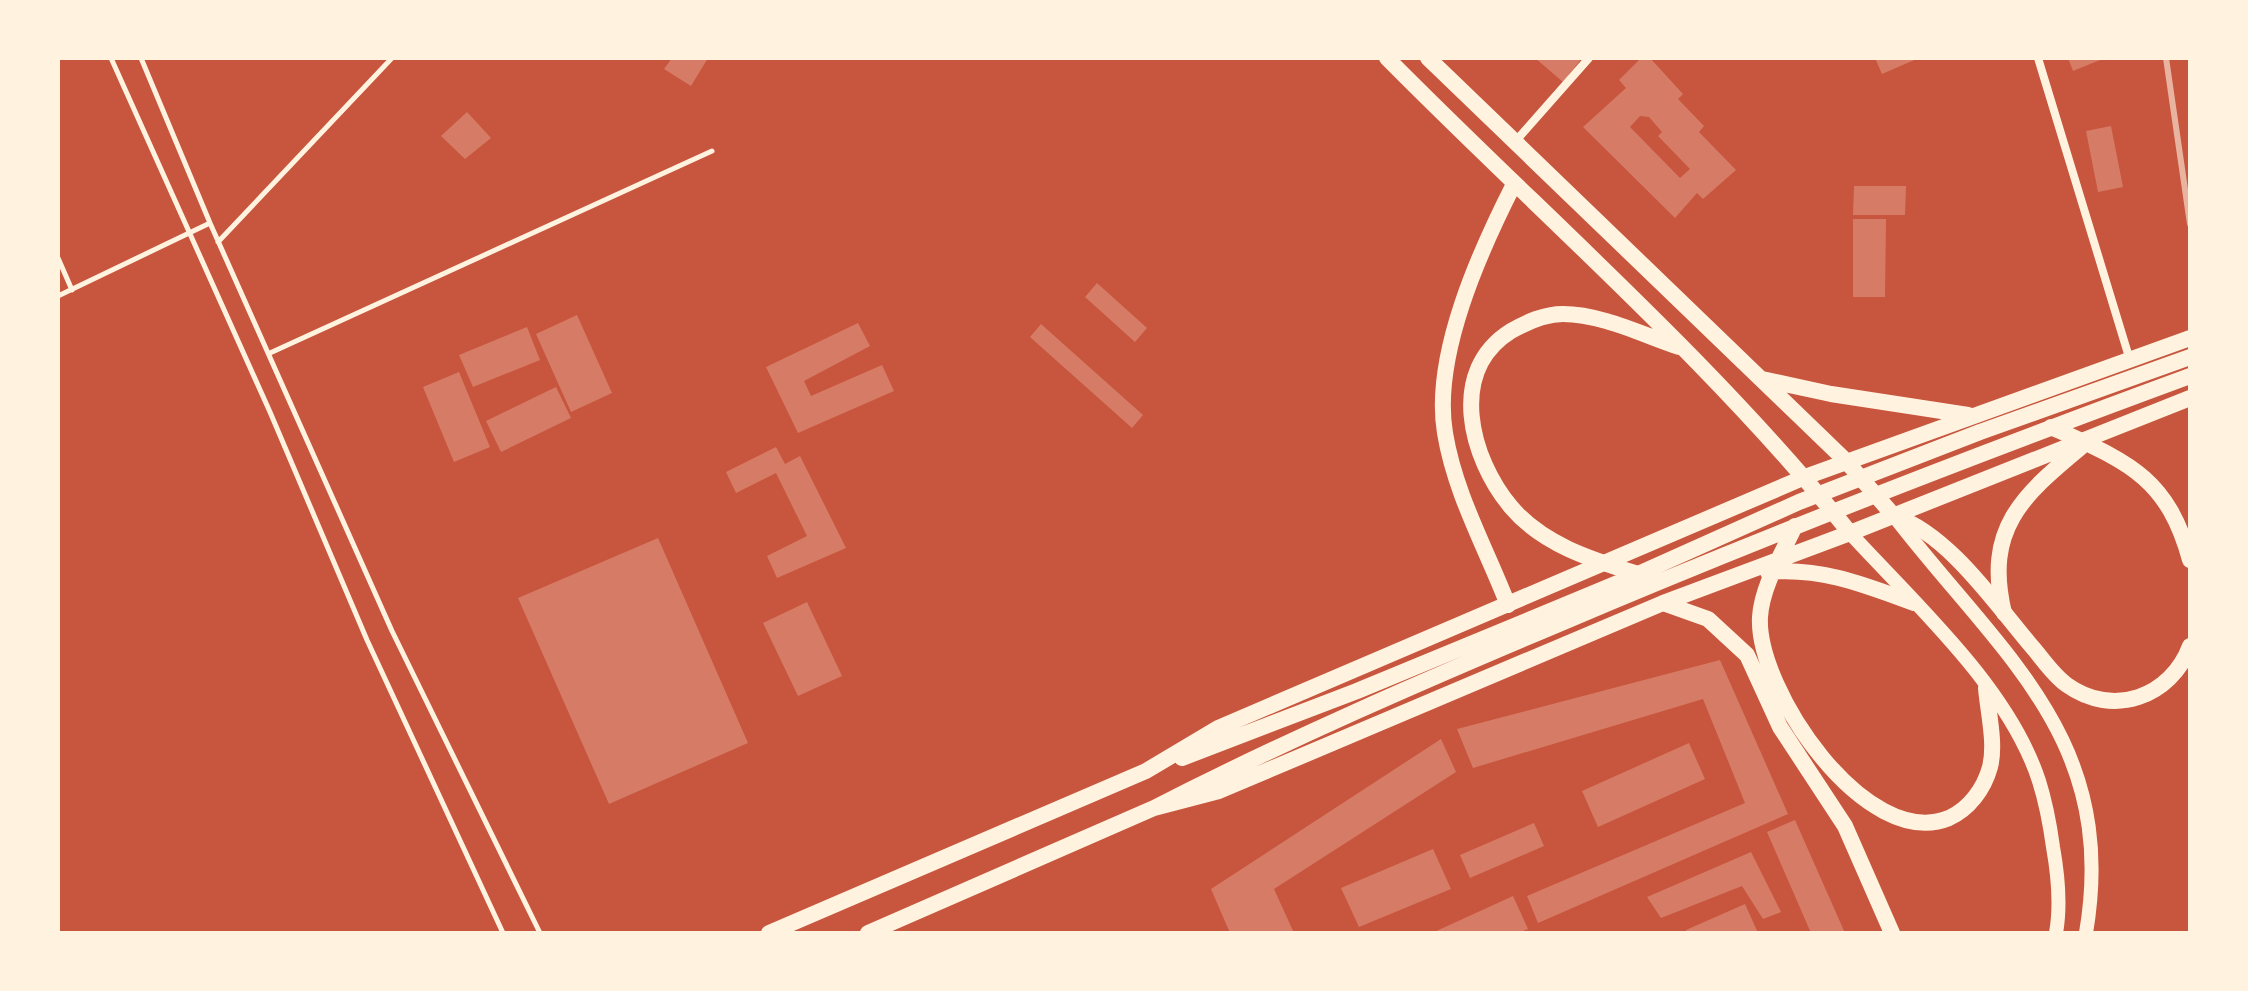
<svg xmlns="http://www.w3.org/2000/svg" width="2248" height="991" font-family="'Roboto Condensed',sans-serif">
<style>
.building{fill:#d67c66;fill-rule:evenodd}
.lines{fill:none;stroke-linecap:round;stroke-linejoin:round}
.service{stroke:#fff3e0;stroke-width:5}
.minor{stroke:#fff3e0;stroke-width:8}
.secondary{stroke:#fff3e0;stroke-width:14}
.primary{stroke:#fff3e0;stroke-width:16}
.trunk{stroke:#fff3e0;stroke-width:16}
.rail{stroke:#e9b49f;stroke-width:6}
</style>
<rect width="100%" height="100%" fill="#c8553d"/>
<!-- building -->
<path class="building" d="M 672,58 L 708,58 L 691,86 L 664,69 Z
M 1535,58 L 1582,58 L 1563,82 Z
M 1641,58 L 1650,58 L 1683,94 L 1678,99 L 1704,126 L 1699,132 L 1736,170 L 1703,199 L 1697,193 L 1675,218 L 1583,127 L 1626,88 L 1619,80 ZM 1640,116 L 1649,117 L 1662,132 L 1658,136 L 1690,169 L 1680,178 L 1630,127 Z
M 1875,58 L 1919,58 L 1882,74 Z
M 2068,58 L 2105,58 L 2073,71 Z
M 467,112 L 491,138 L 465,159 L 441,136 Z
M 2111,126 L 2123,187 L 2098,192 L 2086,131 Z
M 1854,186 L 1906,186 L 1905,215 L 1853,215 Z
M 1853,219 L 1886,219 L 1885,297 L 1853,297 Z
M 1097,283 L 1147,328 L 1135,342 L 1085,297 Z
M 577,315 L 612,393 L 571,412 L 536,334 Z
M 858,323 L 870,346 L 804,381 L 811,396 L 882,365 L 894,391 L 798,433 L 766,367 Z
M 1041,324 L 1143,415 L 1132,428 L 1030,337 Z
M 527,327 L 540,360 L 473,387 L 459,355 Z
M 459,372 L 490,447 L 454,462 L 423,387 Z
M 556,387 L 571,418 L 501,452 L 486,421 Z
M 776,447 L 785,464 L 800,456 L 846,548 L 777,578 L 767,556 L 807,536 L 776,473 L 736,493 L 726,472 Z
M 658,538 L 748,743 L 609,804 L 518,598 Z
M 807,602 L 842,676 L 798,696 L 763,623 Z
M 1720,660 L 1788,814 L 1538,923 L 1527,896 L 1745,803 L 1703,699 L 1473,768 L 1457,729 Z
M 1441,739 L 1456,772 L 1274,889 L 1294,933 L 1230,933 L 1211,889 Z
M 1689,743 L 1705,779 L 1598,827 L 1582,791 Z
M 1795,820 L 1845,933 L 1811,933 L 1767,832 Z
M 1534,823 L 1544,846 L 1470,878 L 1460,855 Z
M 1433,849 L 1451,889 L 1359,927 L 1341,888 Z
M 1751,852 L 1781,912 L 1763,919 L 1742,886 L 1661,918 L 1647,897 Z
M 1513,896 L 1528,929 L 1518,933 L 1432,933 Z
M 1745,904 L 1758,933 L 1687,933 L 1686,930 Z"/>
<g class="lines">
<!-- service -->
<path class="service" d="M 111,58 L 270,412 L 367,640 L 503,933
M 141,58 L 210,223 L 392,631 L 540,933
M 218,242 L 392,58
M 58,258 L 72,290
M 58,296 L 210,223
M 270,353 L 712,151"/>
<!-- minor -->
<path class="minor" d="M 2038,58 L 2129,357
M 1514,143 L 1589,58"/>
<!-- secondary -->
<path class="secondary" d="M 1894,516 C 2000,654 2119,738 2086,933
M 1850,533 C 1915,604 2009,688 2039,781 C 2046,803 2050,825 2053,847 C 2058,875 2061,905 2056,933"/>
<!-- primary -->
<path class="primary" d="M 2051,427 C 2125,461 2167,475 2190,560
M 1894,516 C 1949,534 1997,606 2034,649 C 2044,661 2054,676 2067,685 C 2113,718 2171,697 2190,646
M 1795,526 C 1782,554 1762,586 1760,617 C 1756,689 1866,852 1949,818 C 1969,809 1984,789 1990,767 C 1996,744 1988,712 1986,688
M 1768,572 C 1821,567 1865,585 1914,603
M 1663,603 L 1708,619 L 1747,655 L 1780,727 L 1845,826 L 1892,933
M 1182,758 L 1357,691 L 1618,583 L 1799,502 L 1980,432 L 2190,357
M 1154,808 C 1287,740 1423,681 1561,623 C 1768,535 1978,454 2190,376
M 769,933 L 1146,771 L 1218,728 L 1805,477
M 868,933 L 1154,808 L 1219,791 L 1663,603 L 1850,533"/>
<!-- trunk -->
<path class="trunk" d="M 1387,58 C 1542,215 1712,361 1850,533 L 2190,398
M 1428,58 L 1846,461 L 1894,516
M 1762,379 L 1831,394 L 1968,415
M 1805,477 L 2190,338
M 1638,574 C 1593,560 1543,545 1511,507 C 1470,458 1447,371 1511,331 C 1527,322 1544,314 1563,314 C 1601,314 1643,335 1679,347
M 1508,605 C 1486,548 1455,494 1445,433 C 1432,356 1480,251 1514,184
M 2004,613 C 1984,529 2022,496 2081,447"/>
<!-- rail -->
<path class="rail" d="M 2166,58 L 2190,224"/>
</g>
<!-- border -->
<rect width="2248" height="991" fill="none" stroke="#fff3e0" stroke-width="120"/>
</svg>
